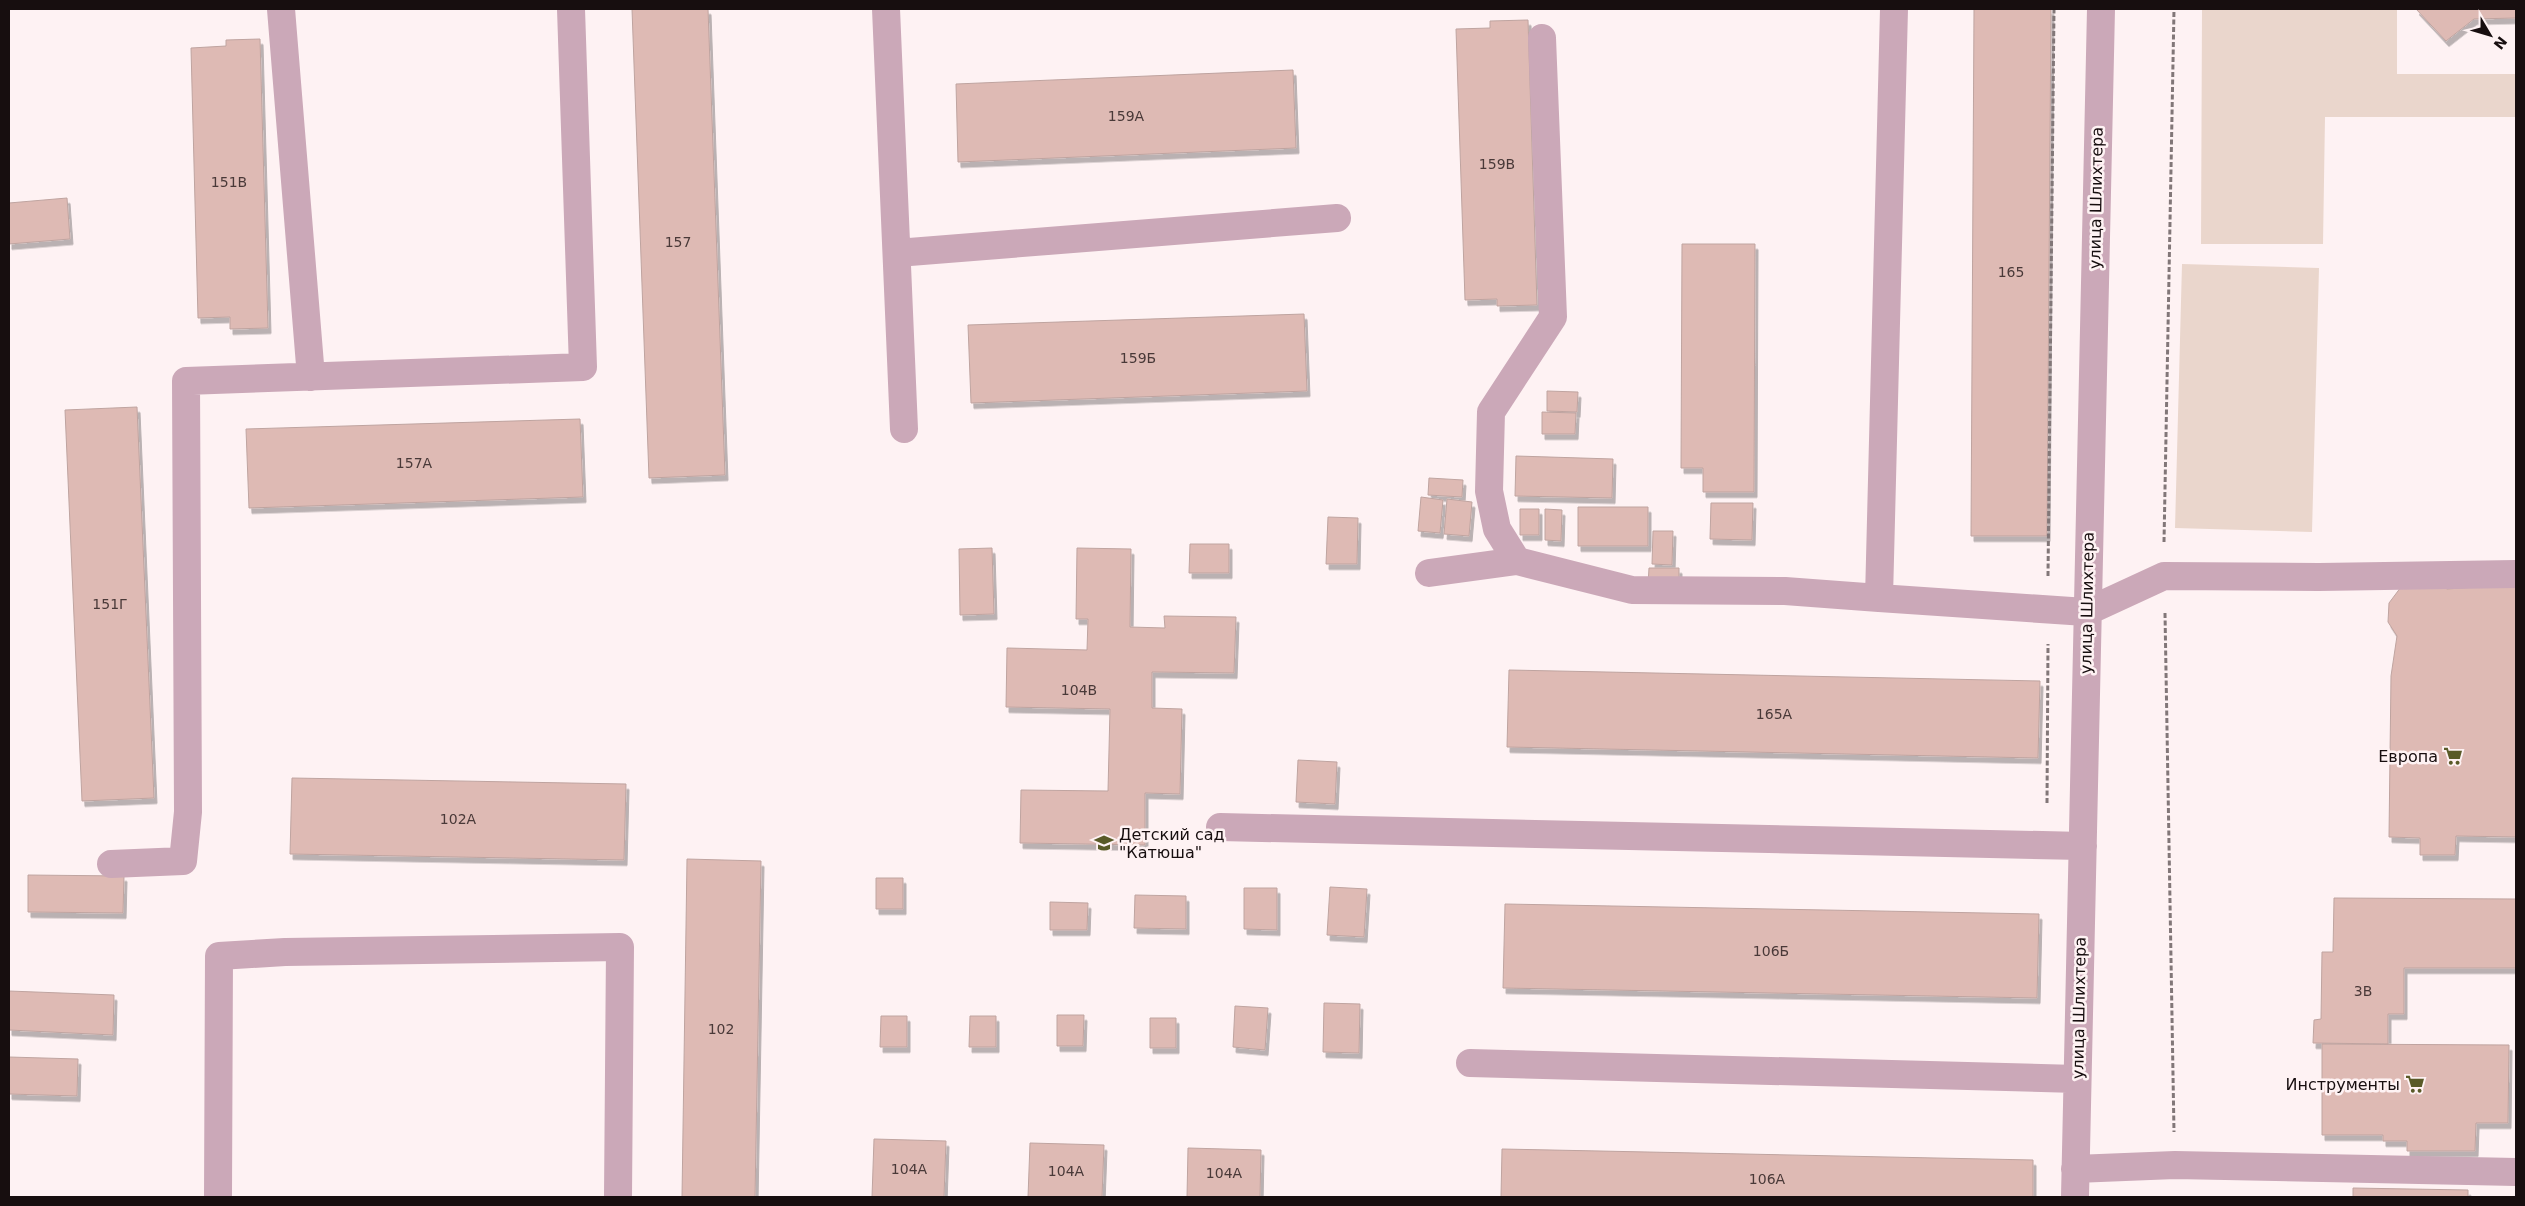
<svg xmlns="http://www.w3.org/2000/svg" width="2525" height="1206" font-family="'DejaVu Sans',sans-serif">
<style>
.green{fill:#ead6cc}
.building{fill:#debab4;stroke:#bfa4a0;filter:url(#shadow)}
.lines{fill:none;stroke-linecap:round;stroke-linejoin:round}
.path{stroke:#827778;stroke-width:3;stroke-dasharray:5 2.5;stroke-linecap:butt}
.minor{stroke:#cba8b8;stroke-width:28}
.labels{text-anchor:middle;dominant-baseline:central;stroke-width:5;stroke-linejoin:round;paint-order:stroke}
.number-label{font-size:14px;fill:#493938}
.street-label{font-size:16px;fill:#170e0f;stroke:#fef2f3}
.poi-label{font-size:16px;fill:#170e0f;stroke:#fef2f3;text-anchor:end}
</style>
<defs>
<filter id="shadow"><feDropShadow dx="3" dy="5.5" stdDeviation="0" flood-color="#0004"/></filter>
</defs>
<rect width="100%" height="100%" fill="#fef2f3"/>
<!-- green -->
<path class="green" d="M 2202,9 L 2397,9 L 2397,74 L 2516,74 L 2516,117 L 2325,117 L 2323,244 L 2201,244 Z
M 2182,264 L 2319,268 L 2312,532 L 2175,528 Z"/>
<!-- building -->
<path class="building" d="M 632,9 L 708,9 L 725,475 L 649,478 Z
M 1974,9 L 2051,9 L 2047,536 L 1971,536 Z
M 2416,9 L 2516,9 L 2516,18 L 2474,19 L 2446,41 Z
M 1528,20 L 1537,305 L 1497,306 L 1497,299 L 1465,300 L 1456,29 L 1490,28 L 1490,21 Z
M 260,39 L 268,328 L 230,329 L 230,317 L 198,318 L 191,48 L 226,46 L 226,40 Z
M 1293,70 L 1296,148 L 958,162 L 956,84 Z
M 67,198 L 70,239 L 9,244 L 9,203 Z
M 1682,244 L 1755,244 L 1754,492 L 1703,492 L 1703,468 L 1681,468 Z
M 1304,314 L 1307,391 L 971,403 L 968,325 Z
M 1547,391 L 1578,392 L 1577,412 L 1547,411 Z
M 137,407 L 154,798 L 82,801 L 65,410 Z
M 1542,412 L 1576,413 L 1575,434 L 1542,434 Z
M 580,419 L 583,497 L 249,508 L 246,429 Z
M 1516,456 L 1613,459 L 1612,498 L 1515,496 Z
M 1429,478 L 1463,480 L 1462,497 L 1428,495 Z
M 1421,497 L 1443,500 L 1440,533 L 1418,531 Z
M 1447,499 L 1472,502 L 1469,536 L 1444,534 Z
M 1711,503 L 1753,503 L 1752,540 L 1710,539 Z
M 1578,507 L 1648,507 L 1648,546 L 1578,546 Z
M 1520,509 L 1539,509 L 1539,535 L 1520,535 Z
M 1545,509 L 1562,510 L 1561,541 L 1545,540 Z
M 1328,517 L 1358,518 L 1357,564 L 1326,564 Z
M 1653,531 L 1673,531 L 1672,565 L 1652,564 Z
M 1190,544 L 1229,544 L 1229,573 L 1189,573 Z
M 992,548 L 994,614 L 960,615 L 959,549 Z
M 1077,548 L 1131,549 L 1130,627 L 1165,628 L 1164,616 L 1236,617 L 1234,673 L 1152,672 L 1152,708 L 1182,709 L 1180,794 L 1145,793 L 1145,845 L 1020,843 L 1021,790 L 1108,791 L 1110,709 L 1006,707 L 1007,648 L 1087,650 L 1088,619 L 1076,619 Z
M 1649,568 L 1679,568 L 1679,585 L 1648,585 Z
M 2437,582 L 2447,589 L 2516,584 L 2516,837 L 2456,836 L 2455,855 L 2420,855 L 2420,838 L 2389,837 L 2391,676 L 2397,636 L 2388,622 L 2389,603 L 2401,587 Z
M 1509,670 L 2040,681 L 2038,758 L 1507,747 Z
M 1298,760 L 1337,762 L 1335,804 L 1296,802 Z
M 292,778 L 626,784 L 624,860 L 290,854 Z
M 687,859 L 761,861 L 755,1197 L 682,1197 Z
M 28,875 L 124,876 L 123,913 L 28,912 Z
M 876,878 L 903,878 L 903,909 L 876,909 Z
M 1330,887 L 1367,889 L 1364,937 L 1327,935 Z
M 1244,888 L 1277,888 L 1277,930 L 1244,929 Z
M 1135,895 L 1186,896 L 1186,929 L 1134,928 Z
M 2334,898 L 2516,899 L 2516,968 L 2404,968 L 2404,1014 L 2388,1014 L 2388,1044 L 2313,1043 L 2314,1020 L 2321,1019 L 2322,952 L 2333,952 Z
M 1050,902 L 1088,903 L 1087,930 L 1050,930 Z
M 1505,904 L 2039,914 L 2037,998 L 1503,988 Z
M 9,991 L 114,995 L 113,1035 L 9,1030 Z
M 1324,1003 L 1360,1004 L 1359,1053 L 1323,1052 Z
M 1235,1006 L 1268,1008 L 1265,1050 L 1233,1047 Z
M 1057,1015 L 1084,1015 L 1083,1046 L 1057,1046 Z
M 881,1016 L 907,1016 L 907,1047 L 880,1047 Z
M 970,1016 L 996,1016 L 996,1047 L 969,1047 Z
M 1150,1018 L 1176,1018 L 1176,1048 L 1150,1048 Z
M 2322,1044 L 2509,1045 L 2508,1123 L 2476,1123 L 2475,1151 L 2407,1151 L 2407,1141 L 2383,1141 L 2383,1135 L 2322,1135 Z
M 9,1057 L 78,1059 L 77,1096 L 9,1094 Z
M 874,1139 L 946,1141 L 944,1197 L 872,1197 Z
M 1030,1143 L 1104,1145 L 1102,1197 L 1028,1197 Z
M 1188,1148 L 1261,1150 L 1260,1197 L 1187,1197 Z
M 1502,1149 L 2033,1160 L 2033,1197 L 1501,1197 Z
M 2353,1188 L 2468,1190 L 2468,1197 L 2353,1197 Z"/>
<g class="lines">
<!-- path -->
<path class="path" d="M 2164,542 L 2174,9
M 2048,576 L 2054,9
M 2165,613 L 2174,1132
M 2047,803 L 2048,644"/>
<!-- minor -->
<path class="minor" d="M 281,9 L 311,377
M 886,9 L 904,429
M 1894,9 L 1879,598 L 2086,612 L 2164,576 L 2319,577 L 2516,574
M 897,253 L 1337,218
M 1517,561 L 1497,529 L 1489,491 L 1491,412 L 1553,317 L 1542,38
M 1429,573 L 1517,561 L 1632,590 L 1785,591 L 1879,598
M 1220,827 L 2083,846
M 111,864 L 183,861 L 188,812 L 186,381 L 583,367 L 571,9
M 1470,1063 L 2077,1079
M 2075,1169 L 2175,1165 L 2516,1172
M 218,1197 L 219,956 L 285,952 L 620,947 L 618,1197
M 2075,1197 L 2101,9"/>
</g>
<!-- icons -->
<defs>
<g id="supermarket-bare" transform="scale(1.5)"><path d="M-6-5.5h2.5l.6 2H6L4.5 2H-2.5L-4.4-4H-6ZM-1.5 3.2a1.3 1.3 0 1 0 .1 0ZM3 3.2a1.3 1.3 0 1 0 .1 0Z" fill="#595a27" stroke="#fef2f3" stroke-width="2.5" paint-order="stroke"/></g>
<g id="school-bare" transform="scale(1.5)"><path d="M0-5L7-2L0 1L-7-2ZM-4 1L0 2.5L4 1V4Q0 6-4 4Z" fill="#595a27" stroke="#fef2f3" stroke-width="2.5" paint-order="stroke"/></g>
</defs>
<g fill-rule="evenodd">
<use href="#supermarket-bare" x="2453" y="756"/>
<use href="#school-bare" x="1104" y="843"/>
<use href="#supermarket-bare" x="2415" y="1084"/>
</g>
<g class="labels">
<!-- number labels -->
<g class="number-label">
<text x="1126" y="116">159А</text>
<text x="1497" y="164">159В</text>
<text x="229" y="182">151В</text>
<text x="678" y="242">157</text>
<text x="2011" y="272">165</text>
<text x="1138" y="358">159Б</text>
<text x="414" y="463">157А</text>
<text x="110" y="604">151Г</text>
<text x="1079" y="690">104В</text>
<text x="1774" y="714">165А</text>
<text x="458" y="819">102А</text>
<text x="1771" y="951">106Б</text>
<text x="2363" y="991">3В</text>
<text x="721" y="1029">102</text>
<text x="909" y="1169">104А</text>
<text x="1066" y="1171">104А</text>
<text x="1224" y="1173">104А</text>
<text x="1767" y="1179">106А</text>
</g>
<!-- street labels -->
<g class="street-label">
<text transform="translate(2096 198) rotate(-89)">улица Шлихтера</text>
<text transform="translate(2087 603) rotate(-89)">улица Шлихтера</text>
<text transform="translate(2079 1008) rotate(-89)">улица Шлихтера</text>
</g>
<!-- poi labels -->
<g class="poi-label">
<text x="2438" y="756">Европа</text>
<text x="1119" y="834" text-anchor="start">Детский сад<tspan x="1119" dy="18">"Катюша"</tspan></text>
<text x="2400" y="1084">Инструменты</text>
</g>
</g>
<!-- border -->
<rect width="2525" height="1206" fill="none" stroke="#170e0f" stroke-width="20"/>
<!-- north arrow -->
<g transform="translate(2490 35) rotate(128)" stroke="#fef2f3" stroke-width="4" paint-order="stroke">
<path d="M0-4L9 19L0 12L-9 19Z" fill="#170e0f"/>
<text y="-8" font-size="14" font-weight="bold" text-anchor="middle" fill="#170e0f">N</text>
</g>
</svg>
